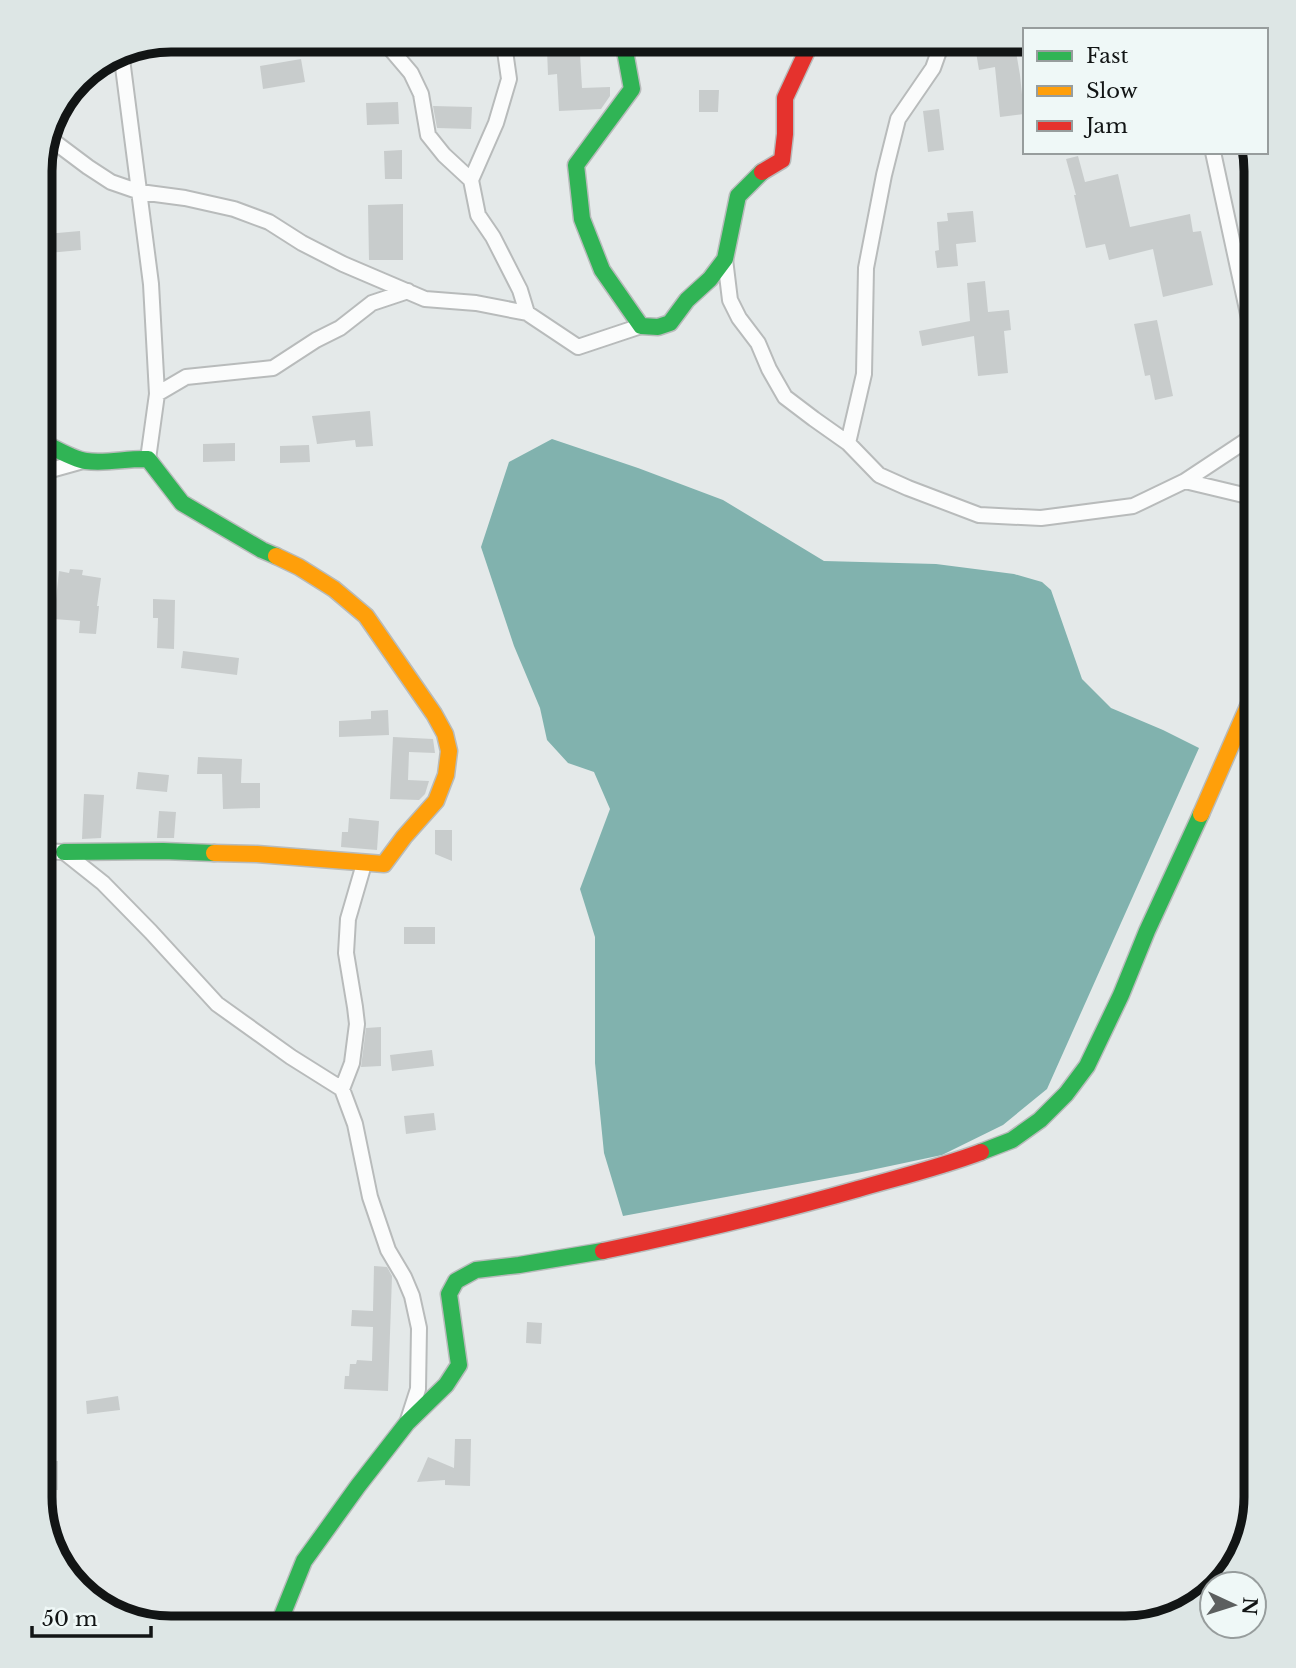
<svg xmlns="http://www.w3.org/2000/svg" width="1296" height="1668" font-family="'Libre Baskerville',serif">
<style>
.water{fill:#81b2ae}
.building{fill:#c8cccc}
.lines{fill:none;stroke-linecap:round;stroke-linejoin:round}
.street-casing{stroke:#b8bbbb;stroke-width:18}
.fast-casing{stroke:#b8bbbb;stroke-width:19}
.slow-casing{stroke:#b8bbbb;stroke-width:19}
.jam-casing{stroke:#b8bbbb;stroke-width:19}
.street{stroke:#fbfcfc;stroke-width:14}
.fast{stroke:#30b455;stroke-width:16}
.slow{stroke:#ff9f0a;stroke-width:16}
.jam{stroke:#e5322d;stroke-width:16}
.rim{fill:none;stroke:#121515;stroke-width:9}
</style>
<rect width="100%" height="100%" fill="#e4e9e9"/>
<!-- water -->
<path class="water" d="M 552,439 L 638,468 L 723,500 L 824,561 L 936,564 L 1014,574 L 1042,582 L 1051,590 L 1082,679 L 1111,708 L 1163,730 L 1199,748 L 1047,1089 L 1003,1125 L 942,1155 L 857,1173 L 623,1216 L 604,1153 L 595,1063 L 595,937 L 580,889 L 610,809 L 594,772 L 568,763 L 547,740 L 540,708 L 514,646 L 481,547 L 509,462 Z"/>
<!-- building -->
<path class="building" d="M 996,40 L 1014,40 L 1020,75 L 1024,114 L 1000,117 L 995,67 L 979,70 L 976,52 L 998,49 Z
M 573,47 L 573,55 L 580,54 L 582,88 L 610,87 L 610,96 L 601,109 L 559,111 L 557,74 L 548,75 L 547,49 Z
M 301,59 L 305,82 L 263,89 L 260,66 Z
M 699,90 L 719,90 L 718,112 L 699,112 Z
M 398,102 L 399,124 L 367,125 L 366,103 Z
M 433,106 L 472,107 L 471,129 L 437,128 Z
M 939,109 L 944,150 L 928,152 L 923,111 Z
M 402,150 L 402,179 L 385,179 L 384,151 Z
M 1078,156 L 1085,182 L 1118,174 L 1130,227 L 1190,214 L 1193,232 L 1201,231 L 1213,285 L 1163,297 L 1153,249 L 1109,260 L 1105,244 L 1086,248 L 1074,195 L 1076,195 L 1066,159 Z
M 403,204 L 403,260 L 369,260 L 368,205 Z
M 973,211 L 976,242 L 956,244 L 958,266 L 937,268 L 935,251 L 939,250 L 937,222 L 948,221 L 947,213 Z
M 80,231 L 81,250 L 48,253 L 46,234 Z
M 985,281 L 988,312 L 1009,310 L 1011,330 L 1004,331 L 1008,373 L 978,376 L 974,336 L 922,346 L 919,331 L 970,321 L 967,283 Z
M 1157,320 L 1173,396 L 1155,400 L 1150,375 L 1145,376 L 1134,324 Z
M 41,393 L 51,393 L 53,433 L 40,428 Z
M 370,411 L 373,446 L 356,447 L 355,440 L 317,444 L 312,416 Z
M 235,443 L 235,461 L 203,462 L 203,444 Z
M 309,445 L 310,462 L 280,463 L 280,446 Z
M 70,569 L 83,570 L 82,575 L 101,578 L 97,606 L 99,606 L 96,634 L 79,633 L 80,621 L 54,619 L 59,571 L 69,573 Z
M 153,599 L 175,600 L 174,649 L 157,648 L 158,618 L 153,618 Z
M 183,651 L 239,658 L 237,675 L 181,668 Z
M 388,710 L 389,735 L 339,737 L 339,721 L 371,719 L 371,711 Z
M 393,737 L 433,739 L 435,753 L 409,752 L 408,780 L 429,781 L 425,794 L 419,800 L 390,799 Z
M 198,757 L 242,759 L 241,783 L 260,783 L 260,808 L 223,809 L 222,774 L 197,774 Z
M 138,772 L 169,775 L 167,792 L 136,789 Z
M 84,794 L 104,795 L 101,838 L 82,839 Z
M 159,811 L 176,812 L 174,838 L 157,838 Z
M 349,818 L 379,821 L 377,850 L 341,847 L 342,832 L 348,832 Z
M 435,830 L 452,830 L 452,861 L 435,854 Z
M 404,927 L 435,927 L 435,944 L 404,944 Z
M 381,1027 L 381,1066 L 361,1067 L 366,1028 Z
M 432,1050 L 434,1066 L 392,1071 L 390,1055 Z
M 434,1113 L 436,1130 L 406,1134 L 404,1116 Z
M 374,1266 L 387,1267 L 392,1276 L 388,1391 L 344,1389 L 345,1376 L 349,1376 L 350,1364 L 356,1364 L 357,1360 L 372,1361 L 373,1327 L 351,1326 L 352,1310 L 373,1311 Z
M 527,1322 L 542,1323 L 541,1344 L 526,1343 Z
M 118,1396 L 120,1410 L 87,1414 L 86,1401 Z
M 455,1439 L 471,1439 L 470,1486 L 445,1485 L 445,1480 L 417,1482 L 428,1457 L 454,1468 Z
M 40,1461 L 58,1461 L 58,1490 L 40,1490 Z"/>
<g class="lines">
<!-- street casing -->
<g class="street-casing">
<path id="street" d="M 383,40 L 411,73 L 421,94 L 428,135 L 444,155 L 471,180 L 478,215 L 493,237 L 520,290 L 527,313 L 578,347 L 641,326
M 122,59 L 151,284 L 157,394 L 148,459
M 48,137 L 88,167 L 111,182 L 140,192 L 185,198 L 234,209 L 269,222 L 302,243 L 343,264 L 425,299 L 476,303 L 527,313
M 1213,152 L 1256,351
M 471,180 L 496,123 L 509,79 L 505,51 L 506,40
M 725,259 L 730,300 L 739,318 L 758,343 L 769,369 L 785,397 L 814,419 L 848,443 L 879,475 L 908,488 L 979,515 L 1041,518 L 1133,506 L 1185,481 L 1256,434
M 157,394 L 186,377 L 273,368 L 316,340 L 340,328 L 372,303 L 408,291
M 848,443 L 864,374 L 866,268 L 884,175 L 898,119 L 933,68 L 943,40
M 40,473 L 83,461
M 1185,481 L 1256,498
M 40,851 L 64,852 L 103,883 L 151,932 L 217,1004 L 291,1057 L 342,1089 L 355,1124 L 370,1197 L 388,1250 L 404,1277 L 412,1296 L 419,1328 L 418,1389 L 408,1420
M 342,1089 L 352,1063 L 357,1024 L 355,1007 L 346,953 L 348,919 L 364,864"/>
</g>
<!-- fast casing -->
<g class="fast-casing">
<path id="fast" d="M 623,40 L 632,89 L 576,165 L 582,219 L 602,270 L 641,326 L 658,327 L 670,323 L 687,300 L 710,279 L 725,259 L 738,196 L 762,172
M 40,441 C 53,447 72,459 86,461 C 107,464 127,458 148,459 L 182,503 L 262,550 L 276,556
M 64,852 L 163,851 L 214,853
M 981,1152 L 1012,1140 L 1040,1120 L 1066,1094 L 1087,1066 L 1121,995 L 1147,931 L 1201,814
M 277,1628 L 304,1561 L 358,1486 L 407,1423 L 446,1385 L 459,1365 L 449,1294 L 456,1281 L 476,1270 L 519,1265 L 603,1251"/>
</g>
<!-- slow casing -->
<g class="slow-casing">
<path id="slow" d="M 1201,814 L 1256,688
M 214,853 L 257,854 L 384,864 L 404,837 L 436,801 L 446,775 L 449,751 L 445,734 L 434,714 L 366,616 L 334,589 L 299,567 L 276,556"/>
</g>
<!-- jam casing -->
<g class="jam-casing">
<path id="jam" d="M 762,172 L 782,160 L 785,134 L 785,98 L 812,40
M 603,1251 C 689,1233 774,1213 858,1189 C 900,1177 941,1167 981,1152"/>
</g>
<!-- street -->
<use href="#street" class="street"/>
<!-- fast -->
<use href="#fast" class="fast"/>
<!-- slow -->
<use href="#slow" class="slow"/>
<!-- jam -->
<use href="#jam" class="jam"/>
</g>
<!-- crop -->
<path d="M0 0H1296V1668H0ZM171 52H1125A119 119 0 0 1 1244 171V1497A119 119 0 0 1 1125 1616H171A119 119 0 0 1 52 1497V171A119 119 0 0 1 171 52Z" fill="#dde6e5" fill-rule="evenodd"/>
<path class="rim" d="M171 52H1125A119 119 0 0 1 1244 171V1497A119 119 0 0 1 1125 1616H171A119 119 0 0 1 52 1497V171A119 119 0 0 1 171 52Z"/>
<!-- legend -->
<rect x="1023" y="28" width="245" height="126" fill="#eff8f7" stroke="#979d9d" stroke-width="2"/>
<rect x="1037" y="51" width="35" height="10" fill="#30b455" stroke="#979d9d" stroke-width="2"/>
<text x="1086" y="63" font-size="21" fill="#121515">Fast</text>
<rect x="1037" y="86" width="35" height="10" fill="#ff9f0a" stroke="#979d9d" stroke-width="2"/>
<text x="1086" y="98" font-size="21" fill="#121515">Slow</text>
<rect x="1037" y="121" width="35" height="10" fill="#e5322d" stroke="#979d9d" stroke-width="2"/>
<text x="1086" y="133" font-size="21" fill="#121515">Jam</text>
<!-- north arrow -->
<g transform="translate(1233 1605) rotate(94)"><circle r="33" fill="#eff8f7" stroke="#979d9d" stroke-width="2"/>
<path d="M0-5L12 26L0 18L-12 26Z" fill="#5c5f5f"/>
<text y="-10" font-size="19" font-weight="bold" text-anchor="middle" fill="#121515">N</text>
</g>
<!-- scale -->
<path d="M32 1626v10h119v-10" fill="none" stroke="#121515" stroke-width="3.5"/>
<text x="42" y="1626" font-size="21" fill="#121515" stroke="#eff8f7" stroke-width="5" paint-order="stroke">50 m</text>
</svg>
